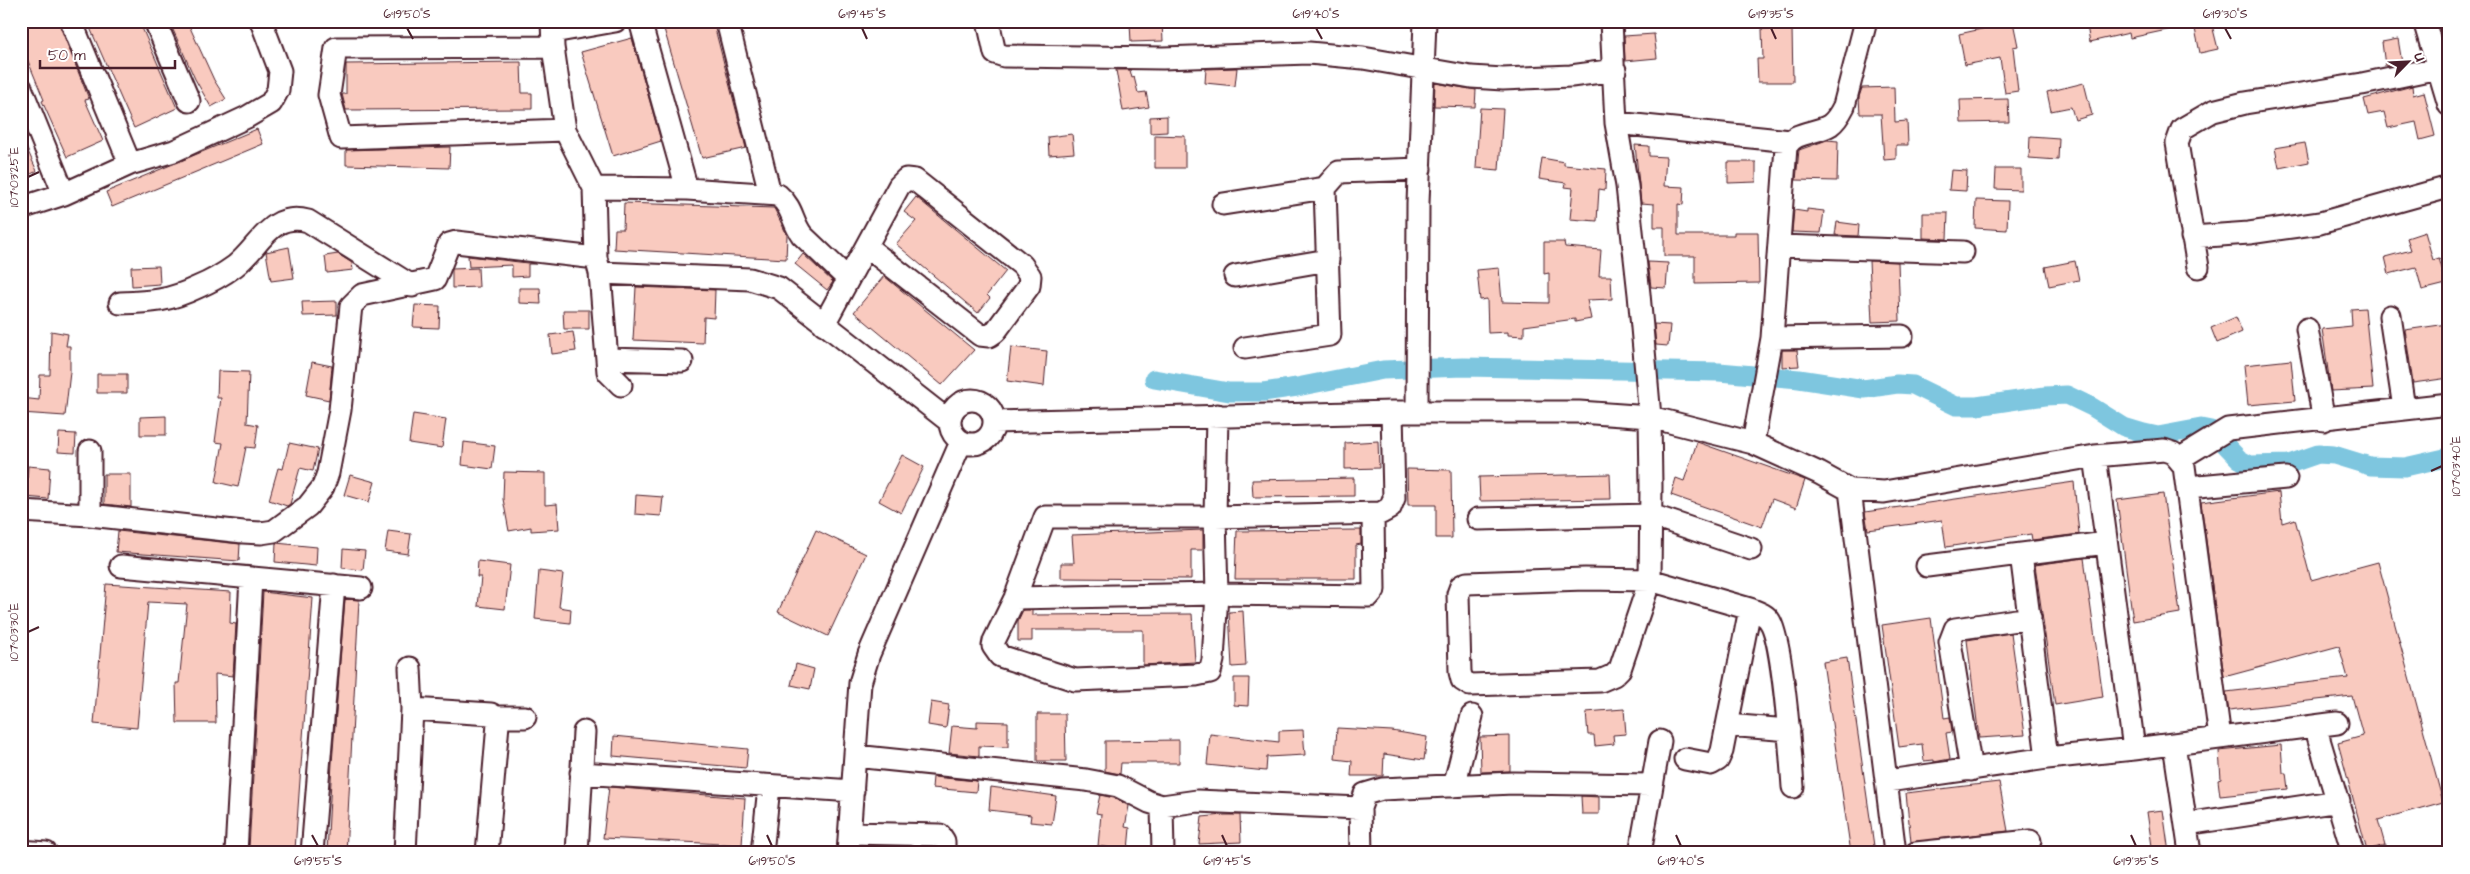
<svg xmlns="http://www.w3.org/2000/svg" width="2470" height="874" font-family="'Architects Daughter',sans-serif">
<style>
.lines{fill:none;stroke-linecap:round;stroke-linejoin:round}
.canal{stroke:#7ec6df;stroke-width:19}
.building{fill:#f9cabf;stroke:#4a1f2b}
.minor-casing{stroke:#4a1f2b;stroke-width:25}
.minor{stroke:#fff;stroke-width:21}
.ticks{fill:none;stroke:#4a1f2b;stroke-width:2}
.neatline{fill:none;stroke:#4a1f2b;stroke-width:2}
.ticks-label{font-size:12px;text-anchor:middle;fill:#4a1f2b}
</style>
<rect width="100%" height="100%" fill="#fff"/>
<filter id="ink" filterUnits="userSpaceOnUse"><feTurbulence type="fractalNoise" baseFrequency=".02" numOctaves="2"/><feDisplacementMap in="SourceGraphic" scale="10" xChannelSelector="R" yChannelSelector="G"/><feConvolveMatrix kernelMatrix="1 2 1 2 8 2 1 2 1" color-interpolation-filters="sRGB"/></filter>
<g filter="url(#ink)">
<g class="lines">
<!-- canal -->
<path class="canal" d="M 1154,379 L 1229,392 L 1263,392 L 1297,387 L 1383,370 L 1463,367 L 1719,372 L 1799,379 L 1864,389 L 1897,384 L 1913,385 L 1956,406 L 1977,406 L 2045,396 L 2067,395 L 2092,407 L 2124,427 L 2144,433 L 2158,436 L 2201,428 L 2211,430 L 2239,459 L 2250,465 L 2289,464 L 2318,454 L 2334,455 L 2370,466 L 2405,467 L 2449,457"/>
</g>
<!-- building -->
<path class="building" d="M 21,21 L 58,21 L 89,99 L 85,100 L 103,141 L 67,157 L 42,101 L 44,100 L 21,44 Z
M 87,21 L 139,21 L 177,108 L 134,128 Z
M 169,21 L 187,21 L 214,80 L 226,99 L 211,107 L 195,79 Z
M 691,21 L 713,21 L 746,148 L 702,158 L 664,29 Z
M 2086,21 L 2176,21 L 2176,28 L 2130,38 L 2129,33 L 2090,42 Z
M 2211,21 L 2218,49 L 2200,53 L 2194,24 Z
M 1162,22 L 1163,41 L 1131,42 L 1130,23 Z
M 2013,22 L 2018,46 L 2013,47 L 2018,91 L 2005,93 L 2000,58 L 1965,65 L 1959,34 Z
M 1792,28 L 1793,82 L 1758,82 L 1757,59 L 1763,59 L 1762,29 Z
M 1654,34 L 1657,58 L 1625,61 L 1624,36 Z
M 632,38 L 661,141 L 613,156 L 581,52 Z
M 2398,39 L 2402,63 L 2385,66 L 2382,42 Z
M 521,62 L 522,93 L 532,93 L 532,109 L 346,110 L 342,94 L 346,94 L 346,64 Z
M 1237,68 L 1235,86 L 1205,83 L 1206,69 Z
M 1116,70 L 1130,70 L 1132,78 L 1134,77 L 1138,93 L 1146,92 L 1149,107 L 1123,111 Z
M 1435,83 L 1476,90 L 1475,107 L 1434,106 Z
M 2084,83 L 2092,115 L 2075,120 L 2071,107 L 2051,111 L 2047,92 Z
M 2412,86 L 2413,95 L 2424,92 L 2435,136 L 2420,140 L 2416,122 L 2388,128 L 2384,112 L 2368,115 L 2364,99 Z
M 1894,87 L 1895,122 L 1907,121 L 1908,145 L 1896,145 L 1896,159 L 1884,160 L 1881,114 L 1860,114 L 1859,97 L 1862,88 Z
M 2008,99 L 2009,122 L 1961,123 L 1960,100 Z
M 1480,108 L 1503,109 L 1499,170 L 1476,168 Z
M 1167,116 L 1167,132 L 1150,133 L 1150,117 Z
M 257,129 L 263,144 L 112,207 L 106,192 Z
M 1072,134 L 1074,153 L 1049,155 L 1048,137 Z
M 1155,135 L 1185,136 L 1185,168 L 1155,168 Z
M 21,136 L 37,171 L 21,179 Z
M 2030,136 L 2059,138 L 2058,160 L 2029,158 Z
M 1827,140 L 1838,141 L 1837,181 L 1796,180 L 1799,150 Z
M 2305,143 L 2309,162 L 2279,168 L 2275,148 Z
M 1635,145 L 1649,146 L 1649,156 L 1666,157 L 1664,186 L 1684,187 L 1683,205 L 1678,204 L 1678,235 L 1734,235 L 1734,232 L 1758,232 L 1759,283 L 1695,284 L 1695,256 L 1664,256 L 1664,227 L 1654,227 L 1654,204 L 1641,203 Z
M 450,147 L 449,168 L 346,165 L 346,150 Z
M 1542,158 L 1564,162 L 1564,165 L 1606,169 L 1605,190 L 1599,189 L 1597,221 L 1570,219 L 1573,188 L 1565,187 L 1566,183 L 1539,179 Z
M 1728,162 L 1756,162 L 1756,182 L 1728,183 Z
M 1996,169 L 2021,169 L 2021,190 L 1995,189 Z
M 1951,170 L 1967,171 L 1966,191 L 1949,190 Z
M 916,197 L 1006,271 L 987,295 L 990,298 L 978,313 L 896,244 L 916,221 L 904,212 Z
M 1976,200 L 2008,201 L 2007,230 L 1975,228 Z
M 624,203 L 774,208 L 787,235 L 786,259 L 614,249 L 615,229 L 623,229 Z
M 1807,209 L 1824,211 L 1821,233 L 1792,232 L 1794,210 L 1807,212 Z
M 1923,213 L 1948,213 L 1947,239 L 1923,238 Z
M 1837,222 L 1859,225 L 1858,236 L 1835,235 Z
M 2425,232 L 2433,260 L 2439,258 L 2446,284 L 2422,290 L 2416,267 L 2389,274 L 2385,257 L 2411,250 L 2407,238 Z
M 1544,242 L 1564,242 L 1565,247 L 1601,250 L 1599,276 L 1611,276 L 1612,299 L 1587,300 L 1591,319 L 1575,322 L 1575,319 L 1524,326 L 1524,336 L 1508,335 L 1508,332 L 1488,333 L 1487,299 L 1480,300 L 1477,270 L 1499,268 L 1502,302 L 1549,303 L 1549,273 L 1544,274 Z
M 289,247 L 294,278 L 271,281 L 266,252 Z
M 338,254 L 352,263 L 353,270 L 327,273 L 325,256 Z
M 803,254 L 833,282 L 827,290 L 795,264 Z
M 468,256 L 536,264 L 528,264 L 528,276 L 512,277 L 512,265 L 469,267 Z
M 1869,261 L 1898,262 L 1900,321 L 1872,322 Z
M 2075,261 L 2079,280 L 2049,286 L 2045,267 Z
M 1648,262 L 1668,263 L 1666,288 L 1651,287 Z
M 159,266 L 160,284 L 132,286 L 131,267 Z
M 478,268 L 479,287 L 452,288 L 452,269 Z
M 884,276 L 974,350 L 942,385 L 854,312 Z
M 636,287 L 715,290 L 714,318 L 704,317 L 703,343 L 633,340 Z
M 519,288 L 540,288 L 541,304 L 519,303 Z
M 337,301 L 337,315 L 303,316 L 302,302 Z
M 415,305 L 440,306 L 439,328 L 413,327 Z
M 2365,308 L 2373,389 L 2331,391 L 2322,329 L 2352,326 L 2351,309 Z
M 563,310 L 589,310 L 589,329 L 564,329 Z
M 2236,317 L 2242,332 L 2217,343 L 2211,328 Z
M 1654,324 L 1670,325 L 1668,346 L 1656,345 Z
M 2447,324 L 2449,378 L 2413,383 L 2405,330 Z
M 51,331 L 68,334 L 66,346 L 70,346 L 70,372 L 65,416 L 21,413 L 21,398 L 39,400 L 40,375 L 50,375 Z
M 573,332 L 576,351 L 552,354 L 550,335 Z
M 1011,347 L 1047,351 L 1044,386 L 1007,381 Z
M 1782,350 L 1797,350 L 1799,366 L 1782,367 Z
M 2291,360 L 2295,401 L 2248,405 L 2244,365 Z
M 312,362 L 332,366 L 329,400 L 306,395 Z
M 218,371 L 249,372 L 247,423 L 258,425 L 255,448 L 246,447 L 238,487 L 216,482 L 223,443 L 215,442 L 221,398 L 217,398 Z
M 97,374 L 127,374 L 127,393 L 97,393 Z
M 413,414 L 446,419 L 442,448 L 409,443 Z
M 166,416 L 166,435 L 140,435 L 140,417 Z
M 59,433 L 76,434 L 75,453 L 58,452 Z
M 1378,441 L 1379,468 L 1345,469 L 1345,443 Z
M 464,442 L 495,446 L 492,469 L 462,465 Z
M 1697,442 L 1805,480 L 1796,508 L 1772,499 L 1762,527 L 1671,495 L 1676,478 L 1684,481 Z
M 289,443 L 318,449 L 313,471 L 300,468 L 290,504 L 287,506 L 269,500 L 278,468 L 283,469 Z
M 902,455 L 924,467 L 901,513 L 879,501 Z
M 28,466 L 50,468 L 48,499 L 26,497 Z
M 1407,469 L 1451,470 L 1452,538 L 1436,538 L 1436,505 L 1408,505 Z
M 504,472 L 545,473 L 545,505 L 557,504 L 559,529 L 531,531 L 531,527 L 509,531 L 503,499 Z
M 104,474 L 131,474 L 131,507 L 104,504 Z
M 1610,474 L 1611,499 L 1480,501 L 1479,477 Z
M 350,475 L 375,482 L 369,502 L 344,495 Z
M 1354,478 L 1354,496 L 1253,497 L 1252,480 Z
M 2074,482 L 2079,534 L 2032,540 L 2031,534 L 1946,547 L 1942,520 L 1868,530 L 1865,512 Z
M 2279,492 L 2282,523 L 2295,519 L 2311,580 L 2378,562 L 2443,802 L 2378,820 L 2385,845 L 2367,850 L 2338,743 L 2363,736 L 2352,696 L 2229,710 L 2226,692 L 2348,678 L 2339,646 L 2224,677 L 2201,502 Z
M 2163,494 L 2180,613 L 2133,621 L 2117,500 Z
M 636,495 L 663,497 L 661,516 L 635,514 Z
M 816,530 L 866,554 L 828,636 L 778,612 Z
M 1203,530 L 1203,550 L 1191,550 L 1191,579 L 1061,578 L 1061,563 L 1074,563 L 1072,535 Z
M 1361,530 L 1361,544 L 1356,545 L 1356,579 L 1235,579 L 1237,531 Z
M 118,531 L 240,544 L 239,561 L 116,552 Z
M 388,531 L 411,534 L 408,554 L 385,551 Z
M 276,543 L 317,547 L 316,566 L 275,562 Z
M 343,549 L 365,551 L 363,570 L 342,568 Z
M 2084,558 L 2103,697 L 2055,705 L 2035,565 Z
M 478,561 L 510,565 L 505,609 L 478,606 L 481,577 L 477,577 Z
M 539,571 L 563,574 L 559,607 L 571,609 L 570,623 L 535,619 Z
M 106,584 L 231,592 L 230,623 L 236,624 L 233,676 L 215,674 L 216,723 L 177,723 L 176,683 L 179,683 L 187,604 L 148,602 L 137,728 L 94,724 Z
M 263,592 L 313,598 L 295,850 L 263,847 L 263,850 L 249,849 Z
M 345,599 L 359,600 L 346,853 L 340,853 L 327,852 L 332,763 Z
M 1023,610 L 1032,610 L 1032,615 L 1192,614 L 1195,662 L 1143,665 L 1143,630 L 1032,630 L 1032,641 L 1018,641 L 1018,621 Z
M 1243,611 L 1246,666 L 1232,667 L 1229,612 Z
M 1931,618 L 1944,718 L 1950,717 L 1952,732 L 1946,733 L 1950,759 L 1934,762 L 1934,760 L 1924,761 L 1922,744 L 1899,747 L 1882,625 Z
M 2011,633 L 2025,735 L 1979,738 L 1967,640 Z
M 1847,658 L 1875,853 L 1851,853 L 1823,662 Z
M 796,664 L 814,669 L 810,689 L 791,685 Z
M 1234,678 L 1249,678 L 1248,706 L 1234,705 Z
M 931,702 L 949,705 L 946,728 L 928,725 Z
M 1624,709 L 1626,734 L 1613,735 L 1614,744 L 1595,746 L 1594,735 L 1588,735 L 1586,712 Z
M 1037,714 L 1065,714 L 1066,761 L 1037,761 Z
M 977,721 L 1008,722 L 1008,747 L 979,746 L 979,756 L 949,753 L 952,726 L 977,728 Z
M 1337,728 L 1392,731 L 1427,737 L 1424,760 L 1384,754 L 1383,776 L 1351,776 L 1352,761 L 1335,759 Z
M 1303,730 L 1305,755 L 1267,757 L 1266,771 L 1207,765 L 1210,734 L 1279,742 L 1279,731 Z
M 614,736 L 748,749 L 746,768 L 613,756 Z
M 1510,736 L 1510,771 L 1481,772 L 1480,737 Z
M 1179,740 L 1179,763 L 1121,763 L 1120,774 L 1105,771 L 1105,741 Z
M 2281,745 L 2283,773 L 2286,773 L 2288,789 L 2220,796 L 2218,780 L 2221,779 L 2219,751 Z
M 933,777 L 977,781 L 976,792 L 932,788 Z
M 1999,782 L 2008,831 L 1911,842 L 1906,793 Z
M 609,787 L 745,798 L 742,845 L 603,838 Z
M 991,787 L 1056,796 L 1052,824 L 1030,822 L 1031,815 L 989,810 Z
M 1100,795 L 1114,798 L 1129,806 L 1125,827 L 1130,828 L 1128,850 L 1098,846 L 1101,814 L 1096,813 Z
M 1581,796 L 1599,797 L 1599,814 L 1582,814 Z
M 2163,810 L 2169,853 L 2153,853 L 2147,812 Z
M 1224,815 L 1240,815 L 1241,842 L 1199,844 L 1202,817 Z"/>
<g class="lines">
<!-- minor casing -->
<g class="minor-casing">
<path id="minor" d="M 71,21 L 130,164
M 155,21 L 189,101
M 552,21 L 553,47 L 565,130 L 594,188 L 596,258 L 600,273 L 608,372 L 621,385
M 640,21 L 687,189
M 727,21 L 770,193
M 988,21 L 995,53 L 1004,56 L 1163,58 L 1309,53 L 1363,58 L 1471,77 L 1503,79 L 1571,76 L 1615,70
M 1611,21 L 1616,123 L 1627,186 L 1639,294 L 1650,417 L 1651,486 L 1650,580 L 1620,669 L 1614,675 L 1600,681 L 1470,685 L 1462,680 L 1460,672 L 1458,594 L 1461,586 L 1467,583 L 1585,579 L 1650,580 L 1750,609 C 1757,612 1765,614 1769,620 C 1783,638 1791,758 1793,787
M 2424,21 L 2449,105
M 553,32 L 615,21
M 553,47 L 336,48 L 329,95 L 341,138 L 565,130
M 21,88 L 64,194
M 1616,123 L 1790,141
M 594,188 L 687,189 L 778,195 C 794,209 791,220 802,235 L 847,278
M 1223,204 L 1325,188 L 1339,172 L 1420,169
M 21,208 L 64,194 L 130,164 L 174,151 L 247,117 L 271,103 L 278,90 L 280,71 L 261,21
M 2192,237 L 2249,233 L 2320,223 L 2449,187
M 1780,246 L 1963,252
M 2198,267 L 2177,143 L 2182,129 L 2213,111 L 2245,103 L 2362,84 L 2438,68
M 600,273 L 750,279 L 779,288 L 950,422
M 1235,276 L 1328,260
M 120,303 C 152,302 169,301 198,287 C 210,282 224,274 235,266 C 260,247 270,211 308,221 L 412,286
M 2390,316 L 2404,408
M 824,324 L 899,186 L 906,179 L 915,180 L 1022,265 L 1030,276 L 1029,286 L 995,332 L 989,336 L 980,335 L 867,247
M 2307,329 L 2324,420
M 1772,338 L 1902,336
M 1245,348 L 1330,335 L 1325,188
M 607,359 L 682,361
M950 422a22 22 0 1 1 44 0a22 22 0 1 1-44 0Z
M 1417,412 L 1418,203 L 1425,21
M 1217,415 L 1215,517 L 1217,594 L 1213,660 L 1210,672 L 1196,675 L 1075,680 L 1000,656 L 993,646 L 994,641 L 1015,598 L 1045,517 L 1215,517 L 1381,513 L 1390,508 L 1394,498 L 1392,412
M 994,422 L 1392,412 L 1579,412 L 1650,417 L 1753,443 L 1819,473 L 1850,490 L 1884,492 L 2095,456 L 2164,450 L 2173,453 L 2184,466 L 2220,738
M 1753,443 L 1772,338 L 1786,147 C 1794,131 1816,134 1830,125 C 1837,120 1841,112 1844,106 L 1866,21
M 90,451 L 90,515
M 2095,456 L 2134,749
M 2179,459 L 2228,429 L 2449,404
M 2188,487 L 2286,478
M 1850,490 L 1895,853
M 21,511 L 90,515 L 243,532 L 261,533 L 274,531 L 308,506 L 323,487 L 328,473 L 340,410 L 351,306 L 362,295 L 435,279 L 449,244 L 456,242 L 596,258
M 1478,519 L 1651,515 L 1751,549
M 2021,554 L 2047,758
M 121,566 L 361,588
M 1927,566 L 2106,543
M 1015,598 L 1217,594 L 1369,596 L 1374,590 L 1373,514
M 412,709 L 491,714 L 496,717 L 498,724 L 487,853
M 496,717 L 525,717
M 1727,725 L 1789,730
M 2315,726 L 2353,853
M 2174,744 L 2190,853
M 855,756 L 1086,780 L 1118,786 L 1149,802 L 1162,806 L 1197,801 L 1360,808 L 1365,794 L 1382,789 L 1513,783 L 1652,785
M 1685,759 L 1711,764 L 1718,760 L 1722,751 L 1750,609
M 1971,770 L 1950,642 L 1955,629 L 2030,618
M 581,773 L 853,791
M 1888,781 L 2047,758 L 2134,749 L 2337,723
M 1454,786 L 1472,716
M 1162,806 L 1163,853
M 1360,808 L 1361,853
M 2186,824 L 2339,801
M 850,833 L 940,835 L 944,841 L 944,853
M 21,851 L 46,853
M 236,853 L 251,578
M 312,853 L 334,585
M 405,853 L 412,709 L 410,668
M 577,853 L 584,732
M 762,853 L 769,787
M 848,853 L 860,683 L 869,654 L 961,442
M 1640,853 L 1660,741
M 1916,853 L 2030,841"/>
</g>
<!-- minor -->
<use href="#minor" class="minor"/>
</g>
</g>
<!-- ticks -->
<path class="ticks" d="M 407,28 L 413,39M 862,28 L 867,39M 1316,28 L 1322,39M 1771,28 L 1776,39M 2225,28 L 2231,39M 28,177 L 39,172M 2431,471 L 2442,466M 28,632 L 39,627M 312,835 L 318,846M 767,835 L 772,846M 1222,835 L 1227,846M 1676,835 L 1681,846M 2131,835 L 2136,846"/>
<!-- margin -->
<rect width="2470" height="874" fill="none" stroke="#fff" stroke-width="55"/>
<!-- north arrow -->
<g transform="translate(2408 62) rotate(66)" stroke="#ffffff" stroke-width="4" paint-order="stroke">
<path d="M0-4L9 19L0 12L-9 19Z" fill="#4a1f2b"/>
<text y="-8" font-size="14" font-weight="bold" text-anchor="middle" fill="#4a1f2b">U</text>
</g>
<!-- scale -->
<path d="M40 60v8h135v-8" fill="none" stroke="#4a1f2b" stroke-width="2.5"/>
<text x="48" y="60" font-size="15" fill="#4a1f2b" stroke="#ffffff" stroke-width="4" paint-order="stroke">50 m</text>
<rect x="28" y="28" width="2414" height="818" class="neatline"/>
<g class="ticks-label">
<text x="407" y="18">6°19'50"S</text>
<text x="862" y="18">6°19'45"S</text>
<text x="1316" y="18">6°19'40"S</text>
<text x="1771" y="18">6°19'35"S</text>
<text x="2225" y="18">6°19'30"S</text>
<text transform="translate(14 177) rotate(-90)" y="4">107°03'25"E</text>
<text transform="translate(2456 466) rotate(-90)" y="4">107°03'40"E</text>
<text transform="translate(14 632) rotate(-90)" y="4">107°03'30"E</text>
<text x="318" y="865">6°19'55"S</text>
<text x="772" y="865">6°19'50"S</text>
<text x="1227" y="865">6°19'45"S</text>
<text x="1681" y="865">6°19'40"S</text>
<text x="2136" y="865">6°19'35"S</text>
</g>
</svg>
